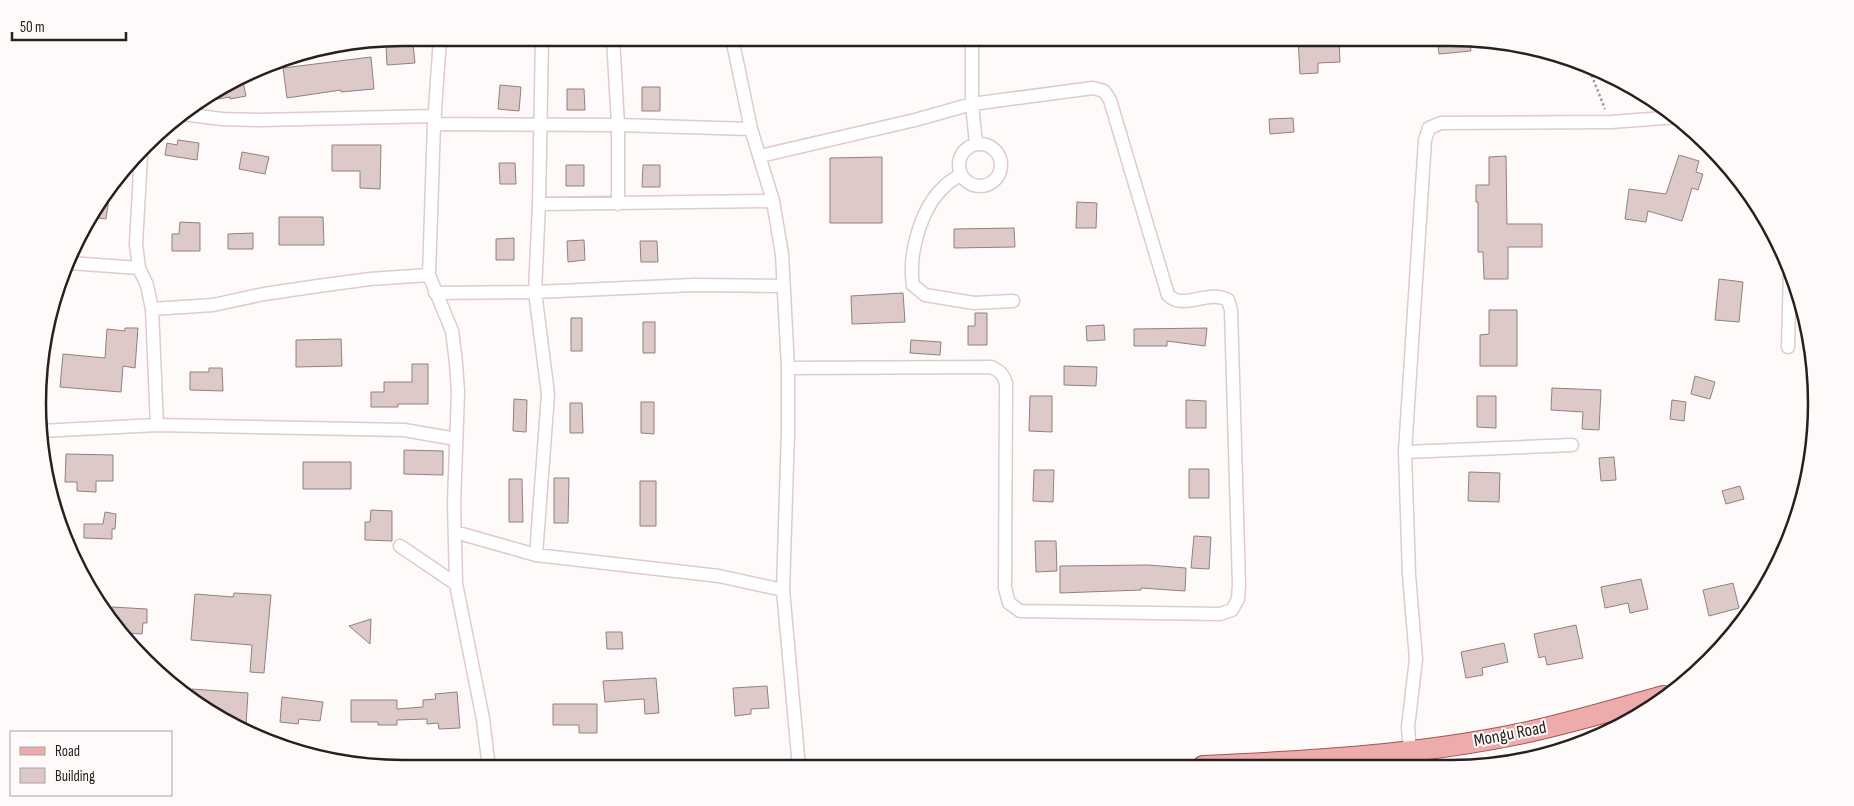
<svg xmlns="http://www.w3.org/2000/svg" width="1854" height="806" font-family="'Sofia Sans Condensed',sans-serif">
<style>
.building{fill:#ddc9c8;stroke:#92807f}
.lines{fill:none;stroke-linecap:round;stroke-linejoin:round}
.street-casing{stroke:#dfcbca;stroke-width:15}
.primary-casing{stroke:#a05756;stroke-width:22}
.path{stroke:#a19b9a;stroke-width:2.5;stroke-dasharray:2.5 2.5;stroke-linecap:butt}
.street{stroke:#fff;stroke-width:12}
.primary{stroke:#edacab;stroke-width:20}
.labels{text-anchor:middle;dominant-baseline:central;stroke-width:4;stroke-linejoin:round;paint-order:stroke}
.street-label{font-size:18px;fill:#27201f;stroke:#fffafa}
.rim{fill:none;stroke:#27201f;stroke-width:2.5}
</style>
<rect width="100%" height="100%" fill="#fffafa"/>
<!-- building -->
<path class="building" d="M 1298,38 L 1339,38 L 1340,62 L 1318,63 L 1318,73 L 1300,74 Z
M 1437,38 L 1451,38 L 1470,41 L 1471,51 L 1439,54 Z
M 413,44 L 415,63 L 387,65 L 386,46 Z
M 371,57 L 374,89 L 341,92 L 341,90 L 287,98 L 283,68 Z
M 242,77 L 246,96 L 230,99 L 230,97 L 199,102 L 220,86 Z
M 500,85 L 521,87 L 519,111 L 498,109 Z
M 642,87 L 660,87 L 660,111 L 642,111 Z
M 567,89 L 584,89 L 585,110 L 567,110 Z
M 1293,118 L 1294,132 L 1270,134 L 1269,119 Z
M 178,140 L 199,143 L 197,160 L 165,155 L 167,143 L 177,145 Z
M 332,145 L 381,145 L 380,189 L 360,188 L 360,171 L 332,171 Z
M 242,152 L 269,157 L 265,174 L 239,169 Z
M 1679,155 L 1699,161 L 1696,172 L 1703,174 L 1698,190 L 1692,188 L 1682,221 L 1648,211 L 1646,222 L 1625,219 L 1629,189 L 1666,194 Z
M 1506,156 L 1507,224 L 1542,224 L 1542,247 L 1508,247 L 1508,279 L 1484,279 L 1483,252 L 1478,252 L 1478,202 L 1476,202 L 1476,185 L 1489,185 L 1489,157 Z
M 882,157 L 882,223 L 830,223 L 830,158 Z
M 499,163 L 515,163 L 516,184 L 500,184 Z
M 566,165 L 584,165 L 584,186 L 566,186 Z
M 643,165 L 660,165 L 660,187 L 642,187 Z
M 110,191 L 106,219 L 89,217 L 97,207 Z
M 1077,202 L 1097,203 L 1096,228 L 1076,228 Z
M 279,217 L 323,217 L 324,245 L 279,245 Z
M 180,222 L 200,223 L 200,251 L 172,251 L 172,234 L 179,234 Z
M 1014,228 L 1015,247 L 954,248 L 954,229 Z
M 253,233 L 253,249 L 228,249 L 228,234 Z
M 514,238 L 514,260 L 496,260 L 496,239 Z
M 584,240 L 585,260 L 568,262 L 567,241 Z
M 640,241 L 657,241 L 658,262 L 641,262 Z
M 1719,279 L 1743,282 L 1739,322 L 1715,320 Z
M 903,293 L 905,322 L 852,324 L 851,296 Z
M 1489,310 L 1517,310 L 1517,366 L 1480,366 L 1480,335 L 1489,334 Z
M 975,313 L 987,313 L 987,345 L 968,345 L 968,326 L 975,326 Z
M 571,318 L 582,318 L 582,351 L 571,351 Z
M 643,322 L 655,322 L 655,353 L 643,353 Z
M 1104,325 L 1105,340 L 1087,341 L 1086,326 Z
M 125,328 L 138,328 L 135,368 L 123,366 L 121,392 L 60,387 L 63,354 L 105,358 L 107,329 L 125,331 Z
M 1207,328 L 1205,346 L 1167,341 L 1167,346 L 1134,346 L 1134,329 Z
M 341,339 L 342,366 L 296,367 L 296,340 Z
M 911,340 L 941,342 L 940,355 L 910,353 Z
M 412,364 L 428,364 L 428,404 L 398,404 L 398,407 L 371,407 L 371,392 L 384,392 L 384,382 L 412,382 Z
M 1064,366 L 1097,367 L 1096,386 L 1064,385 Z
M 209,368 L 222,368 L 223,391 L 190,390 L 190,372 L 209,372 Z
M 1695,376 L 1715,382 L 1710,399 L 1691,394 Z
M 1552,388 L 1601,390 L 1599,430 L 1582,429 L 1583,412 L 1551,410 Z
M 1030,396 L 1052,396 L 1052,432 L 1029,431 Z
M 1477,396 L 1496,396 L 1496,428 L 1477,427 Z
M 514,399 L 527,400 L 526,432 L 513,431 Z
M 1186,400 L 1206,401 L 1206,428 L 1186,428 Z
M 1672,400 L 1686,402 L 1684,421 L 1670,419 Z
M 641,402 L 654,402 L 654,434 L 641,433 Z
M 570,403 L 582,403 L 583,433 L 570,433 Z
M 404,450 L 443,451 L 443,475 L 404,474 Z
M 66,454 L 113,455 L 113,481 L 96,481 L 96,492 L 77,491 L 77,482 L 65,482 Z
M 1614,457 L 1616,480 L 1601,481 L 1599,458 Z
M 303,462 L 351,462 L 351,489 L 303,489 Z
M 1189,469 L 1209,469 L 1209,498 L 1189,498 Z
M 1034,470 L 1054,470 L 1053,502 L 1033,501 Z
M 1469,472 L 1500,473 L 1499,502 L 1468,501 Z
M 554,478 L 569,478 L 568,523 L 554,523 Z
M 509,479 L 522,479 L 523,522 L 509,522 Z
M 640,481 L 656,481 L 656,526 L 640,526 Z
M 1740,486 L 1744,499 L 1726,504 L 1722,491 Z
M 371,510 L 392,511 L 392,541 L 365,540 L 365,522 L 370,522 Z
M 105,512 L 116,514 L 115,529 L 112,529 L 112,539 L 84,538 L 84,524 L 103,524 Z
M 1194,536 L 1211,537 L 1209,569 L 1191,568 Z
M 1035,541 L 1056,541 L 1057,571 L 1036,572 Z
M 1148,565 L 1186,568 L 1185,591 L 1141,588 L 1141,590 L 1060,593 L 1060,566 Z
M 1641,579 L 1648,609 L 1630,613 L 1628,603 L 1605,608 L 1601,587 Z
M 1733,583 L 1739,608 L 1709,616 L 1703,590 Z
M 234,593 L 271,595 L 264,673 L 250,672 L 252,645 L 191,640 L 195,594 L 233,597 Z
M 112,607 L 147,609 L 147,623 L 143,623 L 142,634 L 125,633 L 112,617 Z
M 371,619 L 370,644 L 349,626 Z
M 1576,625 L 1583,658 L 1547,665 L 1545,656 L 1539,658 L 1534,634 Z
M 606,632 L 622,632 L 623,649 L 607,649 Z
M 1504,643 L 1508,662 L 1482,668 L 1483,675 L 1466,678 L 1461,652 Z
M 656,678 L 659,713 L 645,714 L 644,699 L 605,702 L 603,681 Z
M 767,686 L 769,708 L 751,709 L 751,714 L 735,716 L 733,688 Z
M 192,689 L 248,693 L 246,725 L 231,725 L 224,721 L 224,717 L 216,716 L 191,699 Z
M 457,692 L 460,728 L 439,729 L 438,723 L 427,724 L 427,719 L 397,720 L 397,725 L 378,725 L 378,722 L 351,722 L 351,700 L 397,700 L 397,709 L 423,707 L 423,700 L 436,699 L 435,694 Z
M 282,697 L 323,702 L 320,721 L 299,719 L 298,724 L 280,722 Z
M 553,704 L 597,704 L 597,733 L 579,733 L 579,725 L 553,725 Z"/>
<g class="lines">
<!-- street casing -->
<g class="street-casing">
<path id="street" d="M 440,38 L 434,124 L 429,275 L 452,331 L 456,363 L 458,392 L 454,503 L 456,584 L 483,719 L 489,768
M 613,38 L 618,125 L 618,204
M 732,38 L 751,129 L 773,201 L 782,254 L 788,368 L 788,431 L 783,590 L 799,767
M 182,114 L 222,119 L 260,120 L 435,116
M 434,124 L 618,125 L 751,129
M959 165a21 21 0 1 1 42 0a21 21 0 1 1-42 0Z
M 141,154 L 136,244 L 139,268 L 147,285 L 152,309 L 157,425
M 760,156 L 915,120 L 972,104 L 972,38
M 961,174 C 956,178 950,181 945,186 C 921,207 908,254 913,285 L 925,295 L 974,303 L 1013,301
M 539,204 L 773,201
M 70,263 L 139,268
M 435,293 L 535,292 L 539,204 L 542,38
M 152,309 L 213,305 L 264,294 L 318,286 L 370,279 L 429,275
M 1788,347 L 1790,270
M 788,368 L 991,367 C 1000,371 1003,374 1006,383 L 1005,588 L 1009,603 L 1020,611 L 1220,614 L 1232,610 L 1238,599 L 1239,584 L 1231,310 L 1228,300 C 1208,289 1184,311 1168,295 L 1110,100 L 1104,91 L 1093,88 L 972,104 L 976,144
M 40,431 L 157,425 L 404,430 L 456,439
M 1405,452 L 1572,445
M 455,532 L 536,555 L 548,394 L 535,292 L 694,285 L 783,286
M 400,546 L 456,584
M 536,555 L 719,576 L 783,590
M 1410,751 L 1408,727 L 1416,659 L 1409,575 L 1405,452 L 1425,140 L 1429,128 L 1441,123 L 1611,122 L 1677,117"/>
</g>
<!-- primary casing -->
<g class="primary-casing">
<path id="primary" d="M 1203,766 C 1312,761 1421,755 1528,732 C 1574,722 1619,708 1664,696"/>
</g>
<!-- path -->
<path class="path" d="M 1588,66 L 1605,109"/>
<!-- street -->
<use href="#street" class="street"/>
<!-- primary -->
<use href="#primary" class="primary"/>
</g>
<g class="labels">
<!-- street labels -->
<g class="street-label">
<text transform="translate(1510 734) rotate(-11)">Mongu Road</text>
</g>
</g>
<!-- crop -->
<path d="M0 0H1854V806H0ZM403 46H1451A357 357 0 0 1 1808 403V403A357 357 0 0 1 1451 760H403A357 357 0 0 1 46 403V403A357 357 0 0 1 403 46Z" fill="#fffafa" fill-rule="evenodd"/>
<path class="rim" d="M403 46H1451A357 357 0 0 1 1808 403V403A357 357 0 0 1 1451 760H403A357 357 0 0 1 46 403V403A357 357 0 0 1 403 46Z"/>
<!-- legend -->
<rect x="10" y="731" width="162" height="65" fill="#fffafa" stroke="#a9a3a2"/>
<rect x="20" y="747" width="25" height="8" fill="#edacab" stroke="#a9a3a2"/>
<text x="55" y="756" font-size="15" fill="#27201f">Road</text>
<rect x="20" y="768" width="25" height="15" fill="#ddc9c8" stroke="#a9a3a2"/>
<text x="55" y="781" font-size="15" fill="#27201f">Building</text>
<!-- scale -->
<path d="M12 32v8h114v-8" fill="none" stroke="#27201f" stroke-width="2.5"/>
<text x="20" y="32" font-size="15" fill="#27201f" stroke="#fffafa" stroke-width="4" paint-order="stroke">50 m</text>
</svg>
